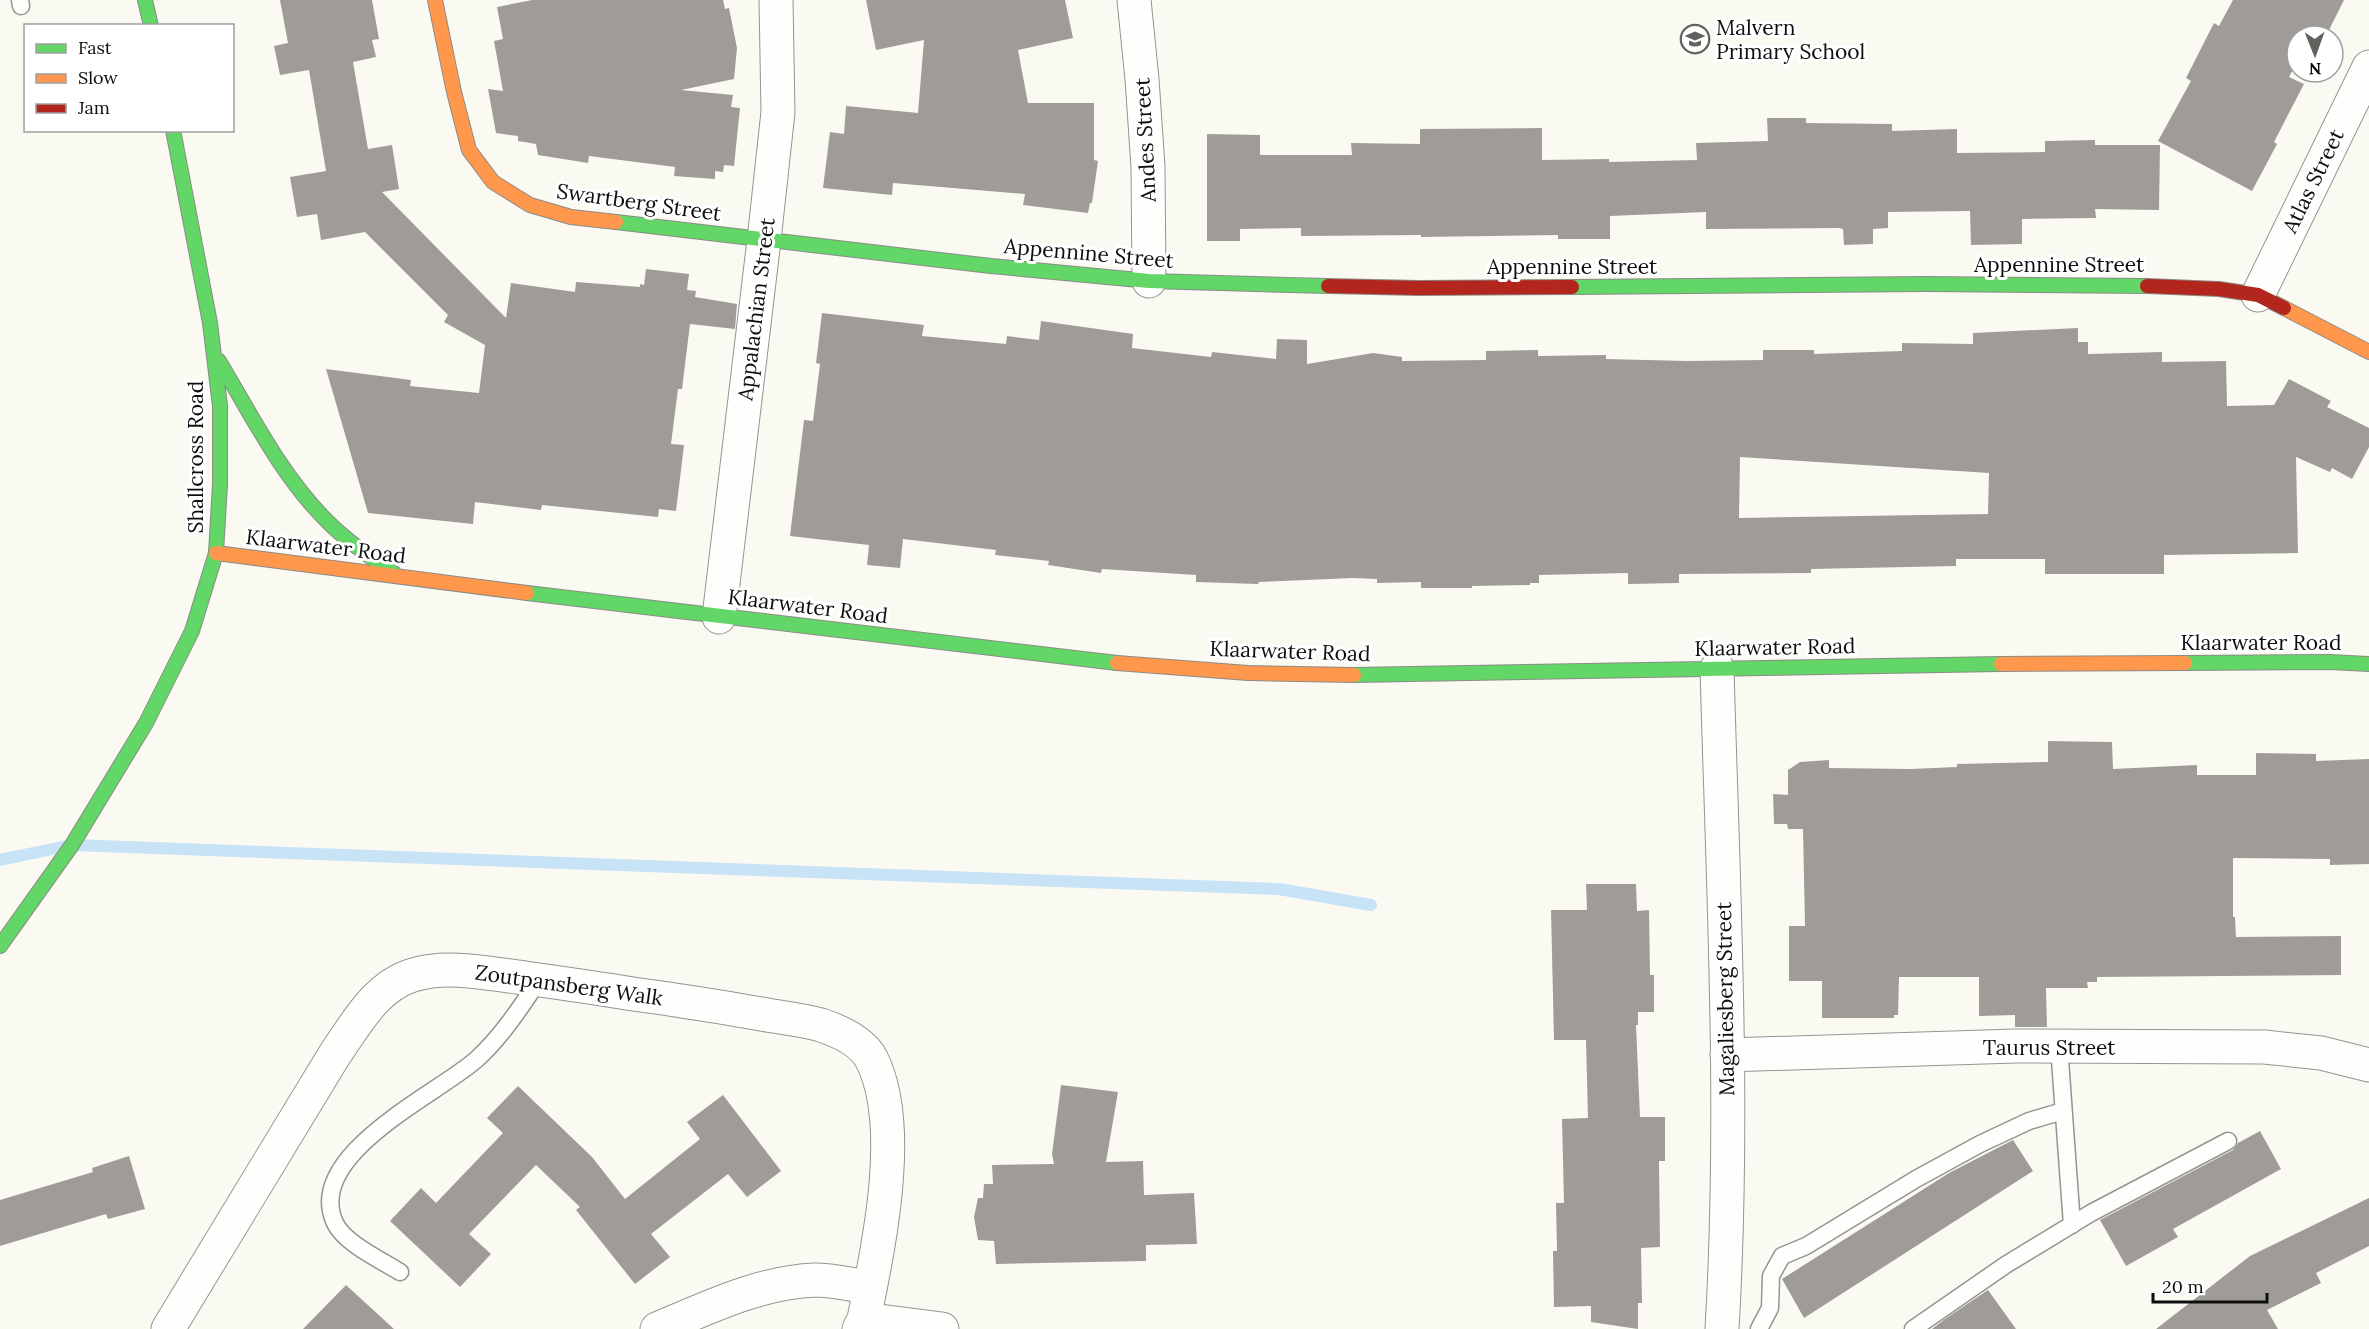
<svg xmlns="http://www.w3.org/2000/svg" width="2369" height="1329" font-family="Lora,serif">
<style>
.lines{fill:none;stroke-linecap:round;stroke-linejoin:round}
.stream{stroke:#c8e2f6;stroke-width:12}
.building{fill:#9f9c98;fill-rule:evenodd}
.lane-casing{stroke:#959491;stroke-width:19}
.street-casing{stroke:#959491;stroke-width:35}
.fast-casing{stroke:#8b8b87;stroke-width:16}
.slow-casing{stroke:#8b8b87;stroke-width:16}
.jam-casing{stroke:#8b8b87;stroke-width:16}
.lane{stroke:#fefefd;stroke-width:16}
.street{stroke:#fefefd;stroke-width:33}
.fast{stroke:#63d668;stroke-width:14}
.slow{stroke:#ff974d;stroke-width:14}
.jam{stroke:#b3261e;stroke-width:14}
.labels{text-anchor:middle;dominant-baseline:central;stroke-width:6;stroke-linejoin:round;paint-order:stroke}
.poi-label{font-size:21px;fill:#0e0e0e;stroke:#fff;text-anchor:start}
.street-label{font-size:21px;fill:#0e0e0e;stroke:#fff}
</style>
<rect width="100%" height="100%" fill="#fbfaf2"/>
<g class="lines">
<!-- stream -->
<path class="stream" d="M 0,860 L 72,845 L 1279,889 L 1371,905"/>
</g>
<!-- building -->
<path class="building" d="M 280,0 L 372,0 L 379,39 L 372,40 L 376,57 L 353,62 L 368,149 L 392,145 L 399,189 L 382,192 L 506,318 L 511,283 L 575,292 L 576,282 L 640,287 L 640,284 L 644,285 L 646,269 L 689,274 L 687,290 L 696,291 L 695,297 L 737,304 L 735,329 L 690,324 L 682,389 L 678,389 L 671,444 L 684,445 L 676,511 L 659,509 L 658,517 L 542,505 L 541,510 L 475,502 L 473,524 L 368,513 L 326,369 L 411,380 L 410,386 L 479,393 L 485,345 L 444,322 L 448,315 L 365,232 L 321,240 L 317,214 L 297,217 L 290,177 L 326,171 L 309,70 L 280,75 L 274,46 L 288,43 Z
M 532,0 L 723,0 L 725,9 L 729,8 L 737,48 L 734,79 L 681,90 L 733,95 L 731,107 L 740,108 L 734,166 L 724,165 L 723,172 L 715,171 L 715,179 L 674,176 L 675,167 L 589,156 L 588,163 L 538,155 L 536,144 L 518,141 L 518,136 L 496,133 L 488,89 L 503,91 L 494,41 L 503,39 L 497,7 Z
M 866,0 L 1065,0 L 1073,38 L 1018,50 L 1028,103 L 1094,103 L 1094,160 L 1098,161 L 1092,203 L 1090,203 L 1088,213 L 1023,205 L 1025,194 L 893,183 L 892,195 L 823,188 L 830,132 L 844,134 L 846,106 L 918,113 L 924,40 L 876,50 Z
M 2233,0 L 2344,0 L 2326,36 L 2297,36 L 2297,62 L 2289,77 L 2304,84 L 2274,142 L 2277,144 L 2252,191 L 2158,141 L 2191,81 L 2186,78 L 2214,23 L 2219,26 Z
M 1767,118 L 1806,118 L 1806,123 L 1892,124 L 1892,131 L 1957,129 L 1957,153 L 2045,152 L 2045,141 L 2095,140 L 2095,145 L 2160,145 L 2159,210 L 2095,209 L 2096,218 L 2022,219 L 2022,244 L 1971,245 L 1970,211 L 1888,212 L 1888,228 L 1873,229 L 1873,244 L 1844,245 L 1843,229 L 1838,228 L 1706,229 L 1706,212 L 1610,216 L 1610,239 L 1558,239 L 1558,235 L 1421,237 L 1421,235 L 1301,236 L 1301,228 L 1240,229 L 1240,241 L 1207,241 L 1207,134 L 1260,135 L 1260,155 L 1352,155 L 1351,143 L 1420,144 L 1420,129 L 1542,128 L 1542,160 L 1609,159 L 1609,162 L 1697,160 L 1696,143 L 1768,141 Z
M 822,313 L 924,325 L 922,336 L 1006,344 L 1007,336 L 1039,340 L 1041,321 L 1133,334 L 1132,348 L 1211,357 L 1212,352 L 1276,359 L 1277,339 L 1307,340 L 1307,364 L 1373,353 L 1402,357 L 1402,361 L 1486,360 L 1486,351 L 1538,350 L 1538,356 L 1606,355 L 1606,359 L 1687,361 L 1763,360 L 1763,350 L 1814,350 L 1814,354 L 1902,351 L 1902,343 L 1973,344 L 1973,333 L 2078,328 L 2078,342 L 2088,342 L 2088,354 L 2162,352 L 2162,362 L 2226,361 L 2227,406 L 2274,405 L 2289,379 L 2331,401 L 2327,407 L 2369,428 L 2369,447 L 2352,479 L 2332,468 L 2330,472 L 2296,457 L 2298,553 L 2164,555 L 2164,574 L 2045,574 L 2045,559 L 1956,559 L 1956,566 L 1811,569 L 1811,573 L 1679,574 L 1679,583 L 1628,584 L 1628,573 L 1539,575 L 1539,583 L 1530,583 L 1530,585 L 1472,586 L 1472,588 L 1421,588 L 1421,582 L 1377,583 L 1377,579 L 1353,578 L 1259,582 L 1258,584 L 1196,582 L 1196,575 L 1102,569 L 1101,573 L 1048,565 L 1049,561 L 995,555 L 996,550 L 903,539 L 900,568 L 867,565 L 869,545 L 790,536 L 804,420 L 813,421 L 820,364 L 816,363 ZM 1740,457 L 1989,473 L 1988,514 L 1739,518 Z
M 2048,741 L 2112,742 L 2113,769 L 2197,765 L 2197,775 L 2256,775 L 2256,753 L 2316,754 L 2316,761 L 2369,759 L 2369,864 L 2330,865 L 2330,859 L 2233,858 L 2233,917 L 2235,917 L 2236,937 L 2341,936 L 2341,975 L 2097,977 L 2097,982 L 2087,982 L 2088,988 L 2046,988 L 2047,1027 L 2015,1027 L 2015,1015 L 1979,1016 L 1979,977 L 1899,977 L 1898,1015 L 1894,1015 L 1894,1018 L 1822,1018 L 1822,981 L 1789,981 L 1789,926 L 1805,926 L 1803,829 L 1788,829 L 1787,824 L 1774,824 L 1773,794 L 1788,795 L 1788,770 L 1800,762 L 1829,760 L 1829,768 L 1911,769 L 1957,767 L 1957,764 L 2048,762 Z
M 1586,884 L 1636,884 L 1637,911 L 1649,910 L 1650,975 L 1654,975 L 1654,1012 L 1638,1012 L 1638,1025 L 1636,1025 L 1640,1117 L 1665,1117 L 1665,1161 L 1659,1161 L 1660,1247 L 1641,1248 L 1642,1303 L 1638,1303 L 1638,1329 L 1591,1322 L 1591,1306 L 1554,1307 L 1553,1251 L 1557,1251 L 1556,1203 L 1564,1203 L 1562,1119 L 1588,1118 L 1586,1040 L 1554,1040 L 1551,910 L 1587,910 Z
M 1061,1085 L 1118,1092 L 1106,1162 L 1143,1161 L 1144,1195 L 1194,1193 L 1197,1244 L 1146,1245 L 1146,1261 L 996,1264 L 994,1241 L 978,1240 L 974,1217 L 978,1198 L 983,1198 L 984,1184 L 993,1184 L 992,1165 L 1054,1164 L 1052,1154 Z
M 518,1086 L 592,1157 L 625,1199 L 700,1139 L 687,1122 L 723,1095 L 781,1171 L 747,1197 L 728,1174 L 651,1234 L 670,1257 L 635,1284 L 576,1210 L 580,1207 L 536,1165 L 469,1234 L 491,1254 L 460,1287 L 390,1221 L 421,1188 L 436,1203 L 503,1133 L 487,1118 Z
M 2260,1131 L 2281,1169 L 2173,1229 L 2178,1237 L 2126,1266 L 2100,1220 L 2233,1150 L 2238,1143 Z
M 2013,1140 L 2033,1171 L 1804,1318 L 1782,1279 L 1949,1173 Z
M 129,1156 L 145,1209 L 108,1219 L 106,1214 L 0,1246 L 0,1200 L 93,1172 L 92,1168 Z
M 2369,1198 L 2369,1246 L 2316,1273 L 2321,1283 L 2267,1310 L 2278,1329 L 2156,1329 L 2250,1256 Z
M 346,1285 L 394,1329 L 303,1329 Z
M 1988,1290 L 2016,1329 L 1932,1329 L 1945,1319 Z"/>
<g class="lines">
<!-- lane casing -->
<g class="lane-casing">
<path id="lane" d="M 20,0 L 21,6
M 2059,1046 L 2072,1225
M 400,1272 C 381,1260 344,1243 335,1223 C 303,1155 438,1094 477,1059 C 502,1036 520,1008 539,980
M 1759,1329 L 1770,1308 L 1771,1276 L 1782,1256 L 1806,1246 L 1916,1179 L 1980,1144 L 2029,1121 L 2063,1111
M 1913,1329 L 2007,1264 L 2091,1213 L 2228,1141"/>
</g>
<!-- street casing -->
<g class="street-casing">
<path id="street" d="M 1134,0 L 1142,79 L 1148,167 L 1149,281
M 2258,295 L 2369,67
M 719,617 L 764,240 L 778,112 L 776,0
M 1717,668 C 1723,888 1735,1109 1722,1329
M 1727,1055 L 2016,1046 L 2264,1047 L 2321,1053 L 2369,1065
M 864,1319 L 942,1329
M 168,1329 L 335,1054 C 356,1024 376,986 413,975 C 448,964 490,974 525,978 C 561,983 597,988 633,994 C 678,1000 723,1007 767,1015 C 785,1018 804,1020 821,1025 C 839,1031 863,1042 872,1060 C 905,1127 878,1249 864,1319 L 859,1329
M 657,1329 C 707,1308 760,1282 815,1280 C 833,1280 853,1285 870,1287"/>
</g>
<!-- fast casing -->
<g class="fast-casing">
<path id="fast" d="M 145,0 L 151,26
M 616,222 L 991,266 L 1149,281 L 1328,286
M 1572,287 L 1926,284 L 2147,286
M 219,361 C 252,416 282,477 328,522 C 348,542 371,558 394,573
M 527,593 L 1117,663
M 2185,663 L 2330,662 L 2369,664
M 1354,675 L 2001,664
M 0,946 L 72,845 L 146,723 L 192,631 L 216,553 L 220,484 L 220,406 L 210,323 L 173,130"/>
</g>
<!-- slow casing -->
<g class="slow-casing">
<path id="slow" d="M 435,0 L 454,92 L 469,150 L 493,182 L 530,205 L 571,217 L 616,222
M 2284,308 L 2369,352
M 216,553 L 527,593
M 1117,663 L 1248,673 L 1354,675
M 2001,664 L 2185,663"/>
</g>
<!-- jam casing -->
<g class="jam-casing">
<path id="jam" d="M 1328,286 L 1419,288 L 1572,287
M 2147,286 L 2219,289 L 2258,295 L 2284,308"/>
</g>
<!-- lane -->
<use href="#lane" class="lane"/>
<!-- street -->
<use href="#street" class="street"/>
<!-- fast -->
<use href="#fast" class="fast"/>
<!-- slow -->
<use href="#slow" class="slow"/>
<!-- jam -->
<use href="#jam" class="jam"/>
</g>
<!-- icons -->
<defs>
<g id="school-ring" transform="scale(1.5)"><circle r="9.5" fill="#fff" stroke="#61615e" stroke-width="1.5"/><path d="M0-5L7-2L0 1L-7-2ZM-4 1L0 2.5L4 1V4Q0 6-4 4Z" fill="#61615e"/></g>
</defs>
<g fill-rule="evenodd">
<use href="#school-ring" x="1695" y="39"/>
</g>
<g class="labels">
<!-- poi labels -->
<g class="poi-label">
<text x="1716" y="27">Malvern<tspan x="1716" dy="24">Primary School</tspan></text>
</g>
<!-- street labels -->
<g class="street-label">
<text transform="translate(1145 140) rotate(-93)">Andes Street</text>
<text transform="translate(2313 181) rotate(-64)">Atlas Street</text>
<text transform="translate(639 202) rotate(8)">Swartberg Street</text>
<text transform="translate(1089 253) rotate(5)">Appennine Street</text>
<text x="2059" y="264">Appennine Street</text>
<text x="1572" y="266">Appennine Street</text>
<text transform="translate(756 309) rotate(-83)">Appalachian Street</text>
<text transform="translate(195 457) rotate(-90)">Shallcross Road</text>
<text transform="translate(326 546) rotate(7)">Klaarwater Road</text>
<text transform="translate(808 606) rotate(7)">Klaarwater Road</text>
<text x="2261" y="642">Klaarwater Road</text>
<text transform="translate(1775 647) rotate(-1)">Klaarwater Road</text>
<text transform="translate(1290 651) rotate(2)">Klaarwater Road</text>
<text transform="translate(569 985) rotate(8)">Zoutpansberg Walk</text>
<text transform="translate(1725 999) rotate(-91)">Magaliesberg Street</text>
<text x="2049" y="1047">Taurus Street</text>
</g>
</g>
<!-- legend -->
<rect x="24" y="24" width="210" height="108" fill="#ffffff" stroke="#9f9f9f" stroke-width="1.5"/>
<rect x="36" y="44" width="30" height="9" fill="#63d668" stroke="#9f9f9f" stroke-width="1.5"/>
<text x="78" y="54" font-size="18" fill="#0e0e0e">Fast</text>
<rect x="36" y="74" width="30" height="9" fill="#ff974d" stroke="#9f9f9f" stroke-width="1.5"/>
<text x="78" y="84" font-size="18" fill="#0e0e0e">Slow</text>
<rect x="36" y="104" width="30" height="9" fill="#b3261e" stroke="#9f9f9f" stroke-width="1.5"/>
<text x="78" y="114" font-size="18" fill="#0e0e0e">Jam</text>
<!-- north arrow -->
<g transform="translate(2315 54) rotate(179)"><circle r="28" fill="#ffffff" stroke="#9f9f9f" stroke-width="1.5"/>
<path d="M0-4.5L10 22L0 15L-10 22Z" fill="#61615e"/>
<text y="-9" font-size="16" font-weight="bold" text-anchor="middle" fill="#0e0e0e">N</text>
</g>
<!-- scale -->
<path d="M2153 1293v9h114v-9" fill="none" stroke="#0e0e0e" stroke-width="3"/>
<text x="2162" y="1293" font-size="18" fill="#0e0e0e" stroke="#ffffff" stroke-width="4.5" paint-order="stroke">20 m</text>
</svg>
